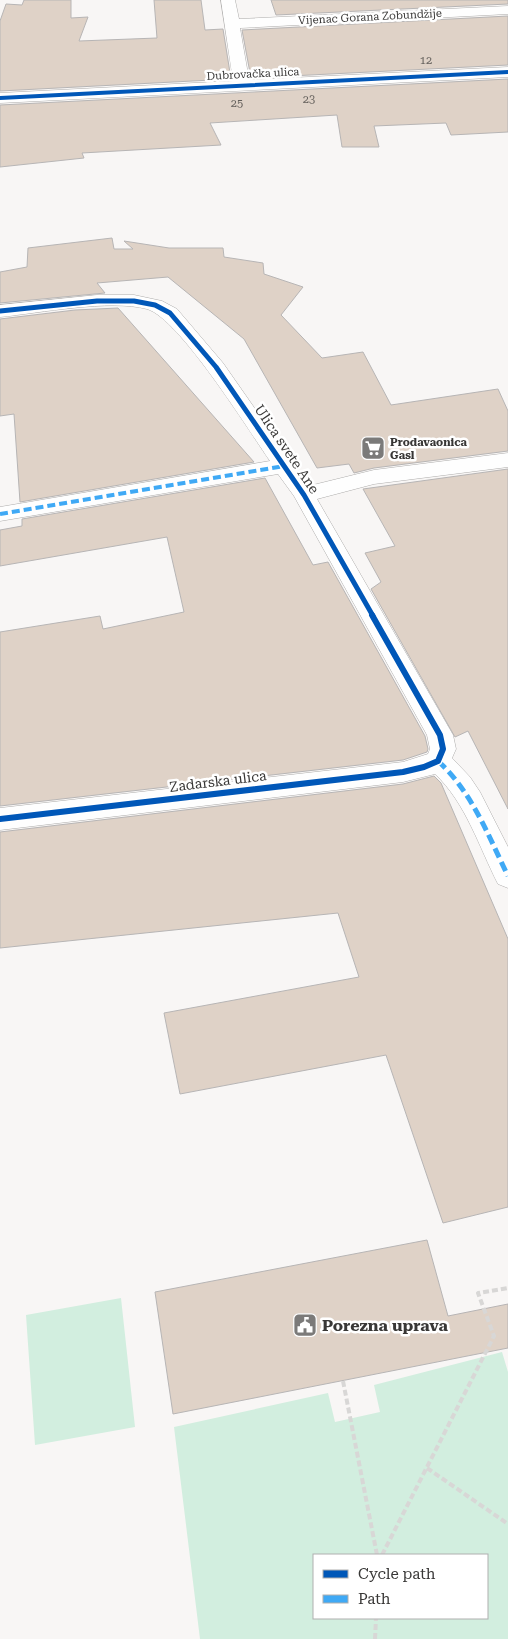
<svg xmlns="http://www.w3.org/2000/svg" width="508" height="1639" font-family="'Roboto Serif',serif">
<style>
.green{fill:#d2eedf;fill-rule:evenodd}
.building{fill:#dfd2c7;stroke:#b7b5b5}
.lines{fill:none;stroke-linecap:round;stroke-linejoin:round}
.minor-casing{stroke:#adacab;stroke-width:1}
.path{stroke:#d8d7d6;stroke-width:4;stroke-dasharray:6 3;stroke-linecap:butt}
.minor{fill:#fefefe;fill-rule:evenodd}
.quiet-far1{stroke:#3fa9f5;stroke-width:4;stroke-dasharray:8 4;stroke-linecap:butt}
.quiet{stroke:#3fa9f5;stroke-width:5;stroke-dasharray:10 5;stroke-linecap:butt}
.cycleway-far2-casing{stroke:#fff;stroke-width:5.5}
.cycleway-far1-casing{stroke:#fff;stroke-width:8}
.cycleway-casing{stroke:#fff;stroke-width:9}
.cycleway-far2{stroke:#0057b8;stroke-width:4}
.cycleway-far1{stroke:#0057b8;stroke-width:5}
.cycleway{stroke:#0057b8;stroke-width:6}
.labels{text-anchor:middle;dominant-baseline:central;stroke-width:5;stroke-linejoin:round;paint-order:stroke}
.far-street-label{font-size:11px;fill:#383736;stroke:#fff}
.number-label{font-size:11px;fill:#625e5a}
.far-poi-label{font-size:11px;font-weight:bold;fill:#383736;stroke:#fff;text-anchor:start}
.street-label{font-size:14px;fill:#383736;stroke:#fff}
.near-poi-label{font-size:16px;font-weight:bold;fill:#383736;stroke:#fff;text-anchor:start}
</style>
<rect width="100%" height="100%" fill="#f8f6f5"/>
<!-- green -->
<path class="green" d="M 121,1298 L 135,1427 L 35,1445 L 26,1315 Z
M 502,1352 L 508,1372 L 508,1639 L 200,1639 L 174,1427 L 328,1393 L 335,1422 L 380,1412 L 374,1385 ZM 487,1555 L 487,1618 L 314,1618 L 314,1555 Z"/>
<!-- building -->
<path class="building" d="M 24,0 L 71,0 L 71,18 L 88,17 L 79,41 L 157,38 L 154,0 L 201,0 L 205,30 L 223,29 L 231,79 L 0,91 L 0,21 L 6,4 L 22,5 Z
M 271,0 L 508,0 L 508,4 L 276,15 Z
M 508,16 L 508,65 L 251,78 L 242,30 Z
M 508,79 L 508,132 L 451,135 L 446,123 L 374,126 L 379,147 L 342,147 L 337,115 L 210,123 L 221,145 L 82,153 L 84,158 L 0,167 L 0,105 Z
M 112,238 L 114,249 L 133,249 L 124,241 L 169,248 L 223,248 L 224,257 L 263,263 L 264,274 L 303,287 L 281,315 L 322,358 L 363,352 L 391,405 L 498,389 L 508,411 L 508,451 L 374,468 L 354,473 L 349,464 L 317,468 L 244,339 L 168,277 L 97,283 L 105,293 L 0,303 L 0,272 L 27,267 L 28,248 Z
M 118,308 L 254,462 L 20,502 L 14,414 L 0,416 L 0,319 L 75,310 Z
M 508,469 L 508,809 L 468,731 L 455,737 L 371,589 L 381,582 L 365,553 L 395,546 L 363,489 Z
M 265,478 L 313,565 L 328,562 L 425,736 L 428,749 L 427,752 L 403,760 L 0,806 L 0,632 L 100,616 L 103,629 L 184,612 L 167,537 L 0,566 L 0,530 L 22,526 L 22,519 Z
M 434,776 L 441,783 L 508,939 L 508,1207 L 443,1223 L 386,1055 L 180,1094 L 164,1013 L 359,977 L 338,913 L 0,948 L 0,832 L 403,784 Z
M 427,1240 L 448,1316 L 508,1304 L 508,1348 L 173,1414 L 155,1292 Z"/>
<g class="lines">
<!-- minor casing -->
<g class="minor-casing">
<path id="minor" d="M 221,0 L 235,0 L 239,19 L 508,6 L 508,14 L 240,28 L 249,80 L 508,67 L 508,77 L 0,103 L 0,93 L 233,81 Z
M 97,295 L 134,295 L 162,301 L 177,309 L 223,363 L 309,486 L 374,470 L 508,453 L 508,467 L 374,484 L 317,499 L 453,735 L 456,749 L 452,758 L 470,777 L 480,792 L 508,847 L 508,888 L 498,884 C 479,847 466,803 435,774 L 403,782 L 0,830 L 0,808 L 403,762 L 428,754 L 430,749 L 427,735 L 294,496 L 278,474 L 0,521 L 0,507 L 270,461 C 249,431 179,318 147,309 C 110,299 40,313 0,317 L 0,305 Z"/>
</g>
<!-- path -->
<path class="path" d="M 343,1381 L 377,1555
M 427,1468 L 508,1524
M 382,1555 L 494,1336 L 478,1293 L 508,1288
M 375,1639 L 376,1618"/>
<!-- minor -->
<use href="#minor" class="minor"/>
<!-- quiet-far1 -->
<path class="quiet-far1" d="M 0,514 L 284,466"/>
<!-- quiet -->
<path class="quiet" d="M 438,761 C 472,792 488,835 508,876"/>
<!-- cycleway-far2 casing -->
<g class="cycleway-far2-casing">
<path id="cycleway-far2" d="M 0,98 L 508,72"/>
</g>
<!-- cycleway-far1 casing -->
<g class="cycleway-far1-casing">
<path id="cycleway-far1" d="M 0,311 L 97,301 L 134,301 L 155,305 L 170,313 L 216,367 L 304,495 L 373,616"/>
</g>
<!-- cycleway casing -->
<g class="cycleway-casing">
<path id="cycleway" d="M 0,819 L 403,772 L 424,767 L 438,761 L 443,749 L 440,735 L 372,615"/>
</g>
<!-- cycleway-far2 -->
<use href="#cycleway-far2" class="cycleway-far2"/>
<!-- cycleway-far1 -->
<use href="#cycleway-far1" class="cycleway-far1"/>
<!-- cycleway -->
<use href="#cycleway" class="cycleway"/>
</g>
<!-- icons -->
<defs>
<g id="supermarket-square" transform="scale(1.25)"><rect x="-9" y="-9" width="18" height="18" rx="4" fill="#7b7a79" stroke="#fff"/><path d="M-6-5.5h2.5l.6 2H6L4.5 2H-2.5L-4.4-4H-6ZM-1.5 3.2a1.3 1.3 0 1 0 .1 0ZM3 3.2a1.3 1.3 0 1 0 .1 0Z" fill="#fff"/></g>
<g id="civic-square" transform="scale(1.25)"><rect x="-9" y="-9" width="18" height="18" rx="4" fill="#7b7a79" stroke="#fff"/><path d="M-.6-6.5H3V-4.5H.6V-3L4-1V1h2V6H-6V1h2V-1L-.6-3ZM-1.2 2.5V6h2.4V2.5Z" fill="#fff"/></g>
</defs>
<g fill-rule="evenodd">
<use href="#supermarket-square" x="373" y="448"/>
<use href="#civic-square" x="305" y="1325"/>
</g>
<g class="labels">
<!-- far-street labels -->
<g class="far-street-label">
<text transform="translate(370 17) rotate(-3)">Vijenac Gorana Zobundžije</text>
<text transform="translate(253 74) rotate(-3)">Dubrovačka ulica</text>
</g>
<!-- number labels -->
<g class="number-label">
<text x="426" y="60">12</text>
<text x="309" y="99">23</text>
<text x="237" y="103">25</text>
</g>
<!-- far-poi labels -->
<g class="far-poi-label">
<text x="390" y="442">Prodavaonica<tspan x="390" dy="13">Gasl</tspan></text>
</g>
<!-- street labels -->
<g class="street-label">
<text transform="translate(287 449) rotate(56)">Ulica svete Ane</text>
<text transform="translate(218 781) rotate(-7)">Zadarska ulica</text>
</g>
<!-- near-poi labels -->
<g class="near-poi-label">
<text x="322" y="1325">Porezna uprava</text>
</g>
</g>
<!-- legend -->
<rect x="313" y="1554" width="175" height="65" fill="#ffffff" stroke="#afafaf"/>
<rect x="323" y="1570" width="25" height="8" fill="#0057b8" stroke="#afafaf"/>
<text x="358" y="1579" font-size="15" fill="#383736">Cycle path</text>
<rect x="323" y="1595" width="25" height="8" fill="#3fa9f5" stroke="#afafaf"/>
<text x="358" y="1604" font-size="15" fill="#383736">Path</text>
</svg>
